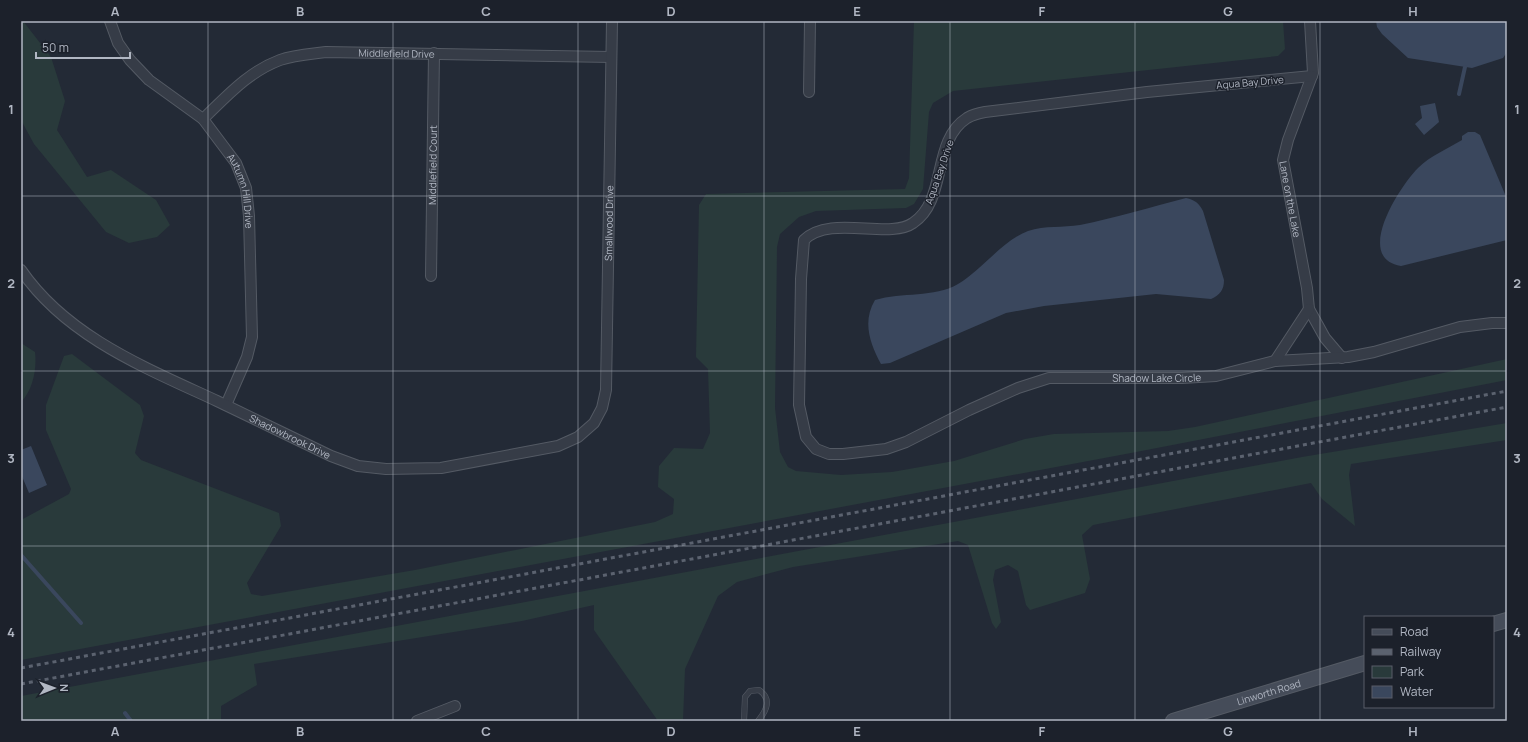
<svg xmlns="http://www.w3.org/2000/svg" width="1528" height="742" font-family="Manrope,sans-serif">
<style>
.green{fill:#293a3b}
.water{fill:#3a475d}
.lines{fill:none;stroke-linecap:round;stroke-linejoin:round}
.stream{stroke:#3a475d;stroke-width:4}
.lane-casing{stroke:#545a64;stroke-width:6}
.street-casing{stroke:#545a64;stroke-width:12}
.secondary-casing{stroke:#545a64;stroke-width:16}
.lane{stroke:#363c47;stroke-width:5}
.street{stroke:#363c47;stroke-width:10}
.secondary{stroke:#454c59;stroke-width:14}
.rail{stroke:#5b626f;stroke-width:3;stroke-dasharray:4 4;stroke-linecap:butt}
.grid{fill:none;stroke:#b1b7c3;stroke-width:1;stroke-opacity:0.55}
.labels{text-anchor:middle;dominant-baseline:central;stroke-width:3;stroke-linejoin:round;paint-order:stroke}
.street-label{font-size:10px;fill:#b1b7c3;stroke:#1c212b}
.neatline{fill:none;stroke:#b1b7c3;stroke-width:1.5}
.grid-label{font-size:13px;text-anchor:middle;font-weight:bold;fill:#b1b7c3}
</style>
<rect width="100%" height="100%" fill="#232a36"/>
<!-- green -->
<path class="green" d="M 21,21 L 23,21 L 51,57 L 65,101 L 57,130 L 87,177 L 111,170 L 156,200 L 170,225 L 157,237 L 129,243 L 106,232 L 34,144 L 21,120 Z
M 914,21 L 1283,21 L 1285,49 L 1278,56 L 953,91 L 933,103 L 929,112 L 923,189 L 914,204 L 906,208 L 816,211 L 799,217 L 780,234 L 777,247 L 775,408 L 780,452 L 788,467 L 796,471 L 841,475 L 892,472 L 954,461 L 1025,439 L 1054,434 L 1168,431 L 1195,427 L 1507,359 L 1507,380 L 1131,453 L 21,660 L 21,520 L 69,494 L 71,489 L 46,430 L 46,405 L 64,356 L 72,354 L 140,405 L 144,416 L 135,453 L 141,460 L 279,513 L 281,526 L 247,583 L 251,594 L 262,596 L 415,570 L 655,522 L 673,514 L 674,499 L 658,487 L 659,466 L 674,448 L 703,449 L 710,433 L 708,369 L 696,357 L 699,205 L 706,194 L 905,189 L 909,178 Z
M 21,343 L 35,352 C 37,369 33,390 21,402 Z
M 1507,423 L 1507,440 L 1351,464 L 1349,475 L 1355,526 L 1322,499 L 1311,483 L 1093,525 L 1082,535 L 1090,579 L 1085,593 L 1030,610 L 1026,605 L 1018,571 L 1008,565 L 995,570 L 993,580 L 1001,622 L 996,629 L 992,623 L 968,545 L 958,541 L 793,567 L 737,582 L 718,596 L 685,669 L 683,721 L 658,721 L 594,630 L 594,605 L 522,621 L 254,664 L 257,685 L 221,706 L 221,721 L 21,721 L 21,696 L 1302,457 Z"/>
<!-- water -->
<path class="water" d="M 1376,21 L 1507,21 L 1507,52 L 1503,58 L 1472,68 L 1408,58 L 1382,34 L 1377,27 Z
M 1435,103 L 1439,122 L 1424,135 L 1415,124 L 1422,118 L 1420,106 Z
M 1468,132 L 1475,132 L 1480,135 L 1507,199 L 1507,240 L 1401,266 C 1353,258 1400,186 1418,168 C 1430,156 1447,149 1462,140 L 1462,136 Z
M 1186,198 C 1195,200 1199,203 1203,211 L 1224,280 C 1224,290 1220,295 1211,299 L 1156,294 L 1044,306 L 1006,313 L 890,363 L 881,364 C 870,343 862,322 875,300 C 902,292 934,298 958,284 C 983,269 1002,241 1028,231 C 1045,225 1063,228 1080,225 C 1115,218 1151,207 1186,198 Z
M 31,446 L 47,485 L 29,493 L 21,474 L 21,450 Z"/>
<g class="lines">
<!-- stream -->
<path class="stream" d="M 1459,94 L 1465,67
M 21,555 L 81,623
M 125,713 L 131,721"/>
<!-- lane casing -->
<g class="lane-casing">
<path id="lane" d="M 744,721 L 745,697 L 750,691 L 759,690 C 772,699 767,710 758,721"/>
</g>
<!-- street casing -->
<g class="street-casing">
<g id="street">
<path id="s1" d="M 110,21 L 118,43 L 130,60 L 149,80 L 203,119 L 236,163 L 246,188 L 249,216 L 252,337 L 247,357 L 226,405"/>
<path id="s2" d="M 1310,21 L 1313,73 L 1288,140 L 1283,160 L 1307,288 L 1309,309 L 1325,338 L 1342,358"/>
<path id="s3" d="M 1312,76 L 1147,92 L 985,112 C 979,113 972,115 967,118 C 931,141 948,200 913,223 C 889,240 830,214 804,240 L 801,279 L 799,405 L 806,437 L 816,449 L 829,454 L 843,454 L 886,449 L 906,442 L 969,410 L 1018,388 L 1049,378 L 1182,378 L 1216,376 L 1275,361 L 1348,357 L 1374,352 L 1460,327 L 1492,323 L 1507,323"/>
<path d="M 809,92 L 810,21"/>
<path id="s4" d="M 203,119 C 227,96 248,72 280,60 C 294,55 311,54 326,52 L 611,57"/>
<path id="s5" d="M 21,270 C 67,337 146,368 217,401 C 255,419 293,438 331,456 L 358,466 L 386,469 L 441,468 L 558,446 L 578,437 L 594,423 L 602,408 L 606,390 L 612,21"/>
<path id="s6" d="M 431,276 L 434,53"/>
<path d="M 1275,361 L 1309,309"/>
<path d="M 417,721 L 455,706"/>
</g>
</g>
<!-- secondary casing -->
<g class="secondary-casing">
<g id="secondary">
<path d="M 1493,624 L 1507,620"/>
<path id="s7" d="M 1173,721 L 1365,663"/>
</g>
</g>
<!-- lane -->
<use href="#lane" class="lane"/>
<!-- street -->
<use href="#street" class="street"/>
<!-- secondary -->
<use href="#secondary" class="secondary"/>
<!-- rail -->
<path class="rail" d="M 21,668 L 1507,391
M 21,684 L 1507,407"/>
</g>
<!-- grid -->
<path class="grid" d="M 208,21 L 208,721M 393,21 L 393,721M 578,21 L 578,721M 764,21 L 764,721M 950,21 L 950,721M 1135,21 L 1135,721M 1320,21 L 1320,721M 21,196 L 1507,196M 21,371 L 1507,371M 21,546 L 1507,546"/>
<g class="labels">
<!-- street labels -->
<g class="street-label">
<text stroke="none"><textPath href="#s4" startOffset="215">Middlefield Drive</textPath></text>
<text transform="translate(1250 82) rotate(-5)">Aqua Bay Drive</text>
<text stroke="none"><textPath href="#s6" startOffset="111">Middlefield Court</textPath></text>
<text transform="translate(939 172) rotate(-71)">Aqua Bay Drive</text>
<text stroke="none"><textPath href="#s1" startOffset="222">Autumn Hill Drive</textPath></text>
<text stroke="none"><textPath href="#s2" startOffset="184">Lane on the Lake</textPath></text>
<text stroke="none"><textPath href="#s5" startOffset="842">Smallwood Drive</textPath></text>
<text stroke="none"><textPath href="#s3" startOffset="1153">Shadow Lake Circle</textPath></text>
<text stroke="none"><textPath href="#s5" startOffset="320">Shadowbrook Drive</textPath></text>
<text stroke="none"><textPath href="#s7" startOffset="100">Linworth Road</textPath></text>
</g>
</g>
<!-- border -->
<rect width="1528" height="742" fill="none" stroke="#1c212b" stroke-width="44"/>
<!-- legend -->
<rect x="1364" y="616" width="130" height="92" fill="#1c212b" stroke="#585d68"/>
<rect x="1372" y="629" width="20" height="6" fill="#454c59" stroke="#585d68"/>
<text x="1400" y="636" font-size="12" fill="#b1b7c3">Road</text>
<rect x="1372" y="649" width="20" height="6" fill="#5b626f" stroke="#585d68"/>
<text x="1400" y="656" font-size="12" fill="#b1b7c3">Railway</text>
<rect x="1372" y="666" width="20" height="12" fill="#293a3b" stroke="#585d68"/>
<text x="1400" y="676" font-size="12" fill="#b1b7c3">Park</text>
<rect x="1372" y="686" width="20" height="12" fill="#3a475d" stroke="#585d68"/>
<text x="1400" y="696" font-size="12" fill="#b1b7c3">Water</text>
<!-- north arrow -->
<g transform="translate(54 688) rotate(89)" stroke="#1c212b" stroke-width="3" paint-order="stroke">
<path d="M0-3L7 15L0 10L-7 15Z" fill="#b1b7c3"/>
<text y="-6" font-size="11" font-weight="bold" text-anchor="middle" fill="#b1b7c3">N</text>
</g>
<!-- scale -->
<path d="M36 52v6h94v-6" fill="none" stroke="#b1b7c3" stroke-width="2"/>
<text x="42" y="52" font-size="12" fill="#b1b7c3" stroke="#1c212b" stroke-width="3" paint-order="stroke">50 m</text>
<rect x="22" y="22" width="1484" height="698" class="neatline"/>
<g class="grid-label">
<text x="115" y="16">A</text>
<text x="300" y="16">B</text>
<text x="486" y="16">C</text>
<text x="671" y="16">D</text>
<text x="857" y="16">E</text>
<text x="1042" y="16">F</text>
<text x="1228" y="16">G</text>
<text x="1413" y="16">H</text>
<text x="11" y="114">1</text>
<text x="1517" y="114">1</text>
<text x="11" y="288">2</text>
<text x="1517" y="288">2</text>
<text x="11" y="463">3</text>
<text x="1517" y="463">3</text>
<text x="11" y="637">4</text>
<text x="1517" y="637">4</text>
<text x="115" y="736">A</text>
<text x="300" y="736">B</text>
<text x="486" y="736">C</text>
<text x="671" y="736">D</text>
<text x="857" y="736">E</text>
<text x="1042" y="736">F</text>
<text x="1228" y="736">G</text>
<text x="1413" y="736">H</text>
</g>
</svg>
